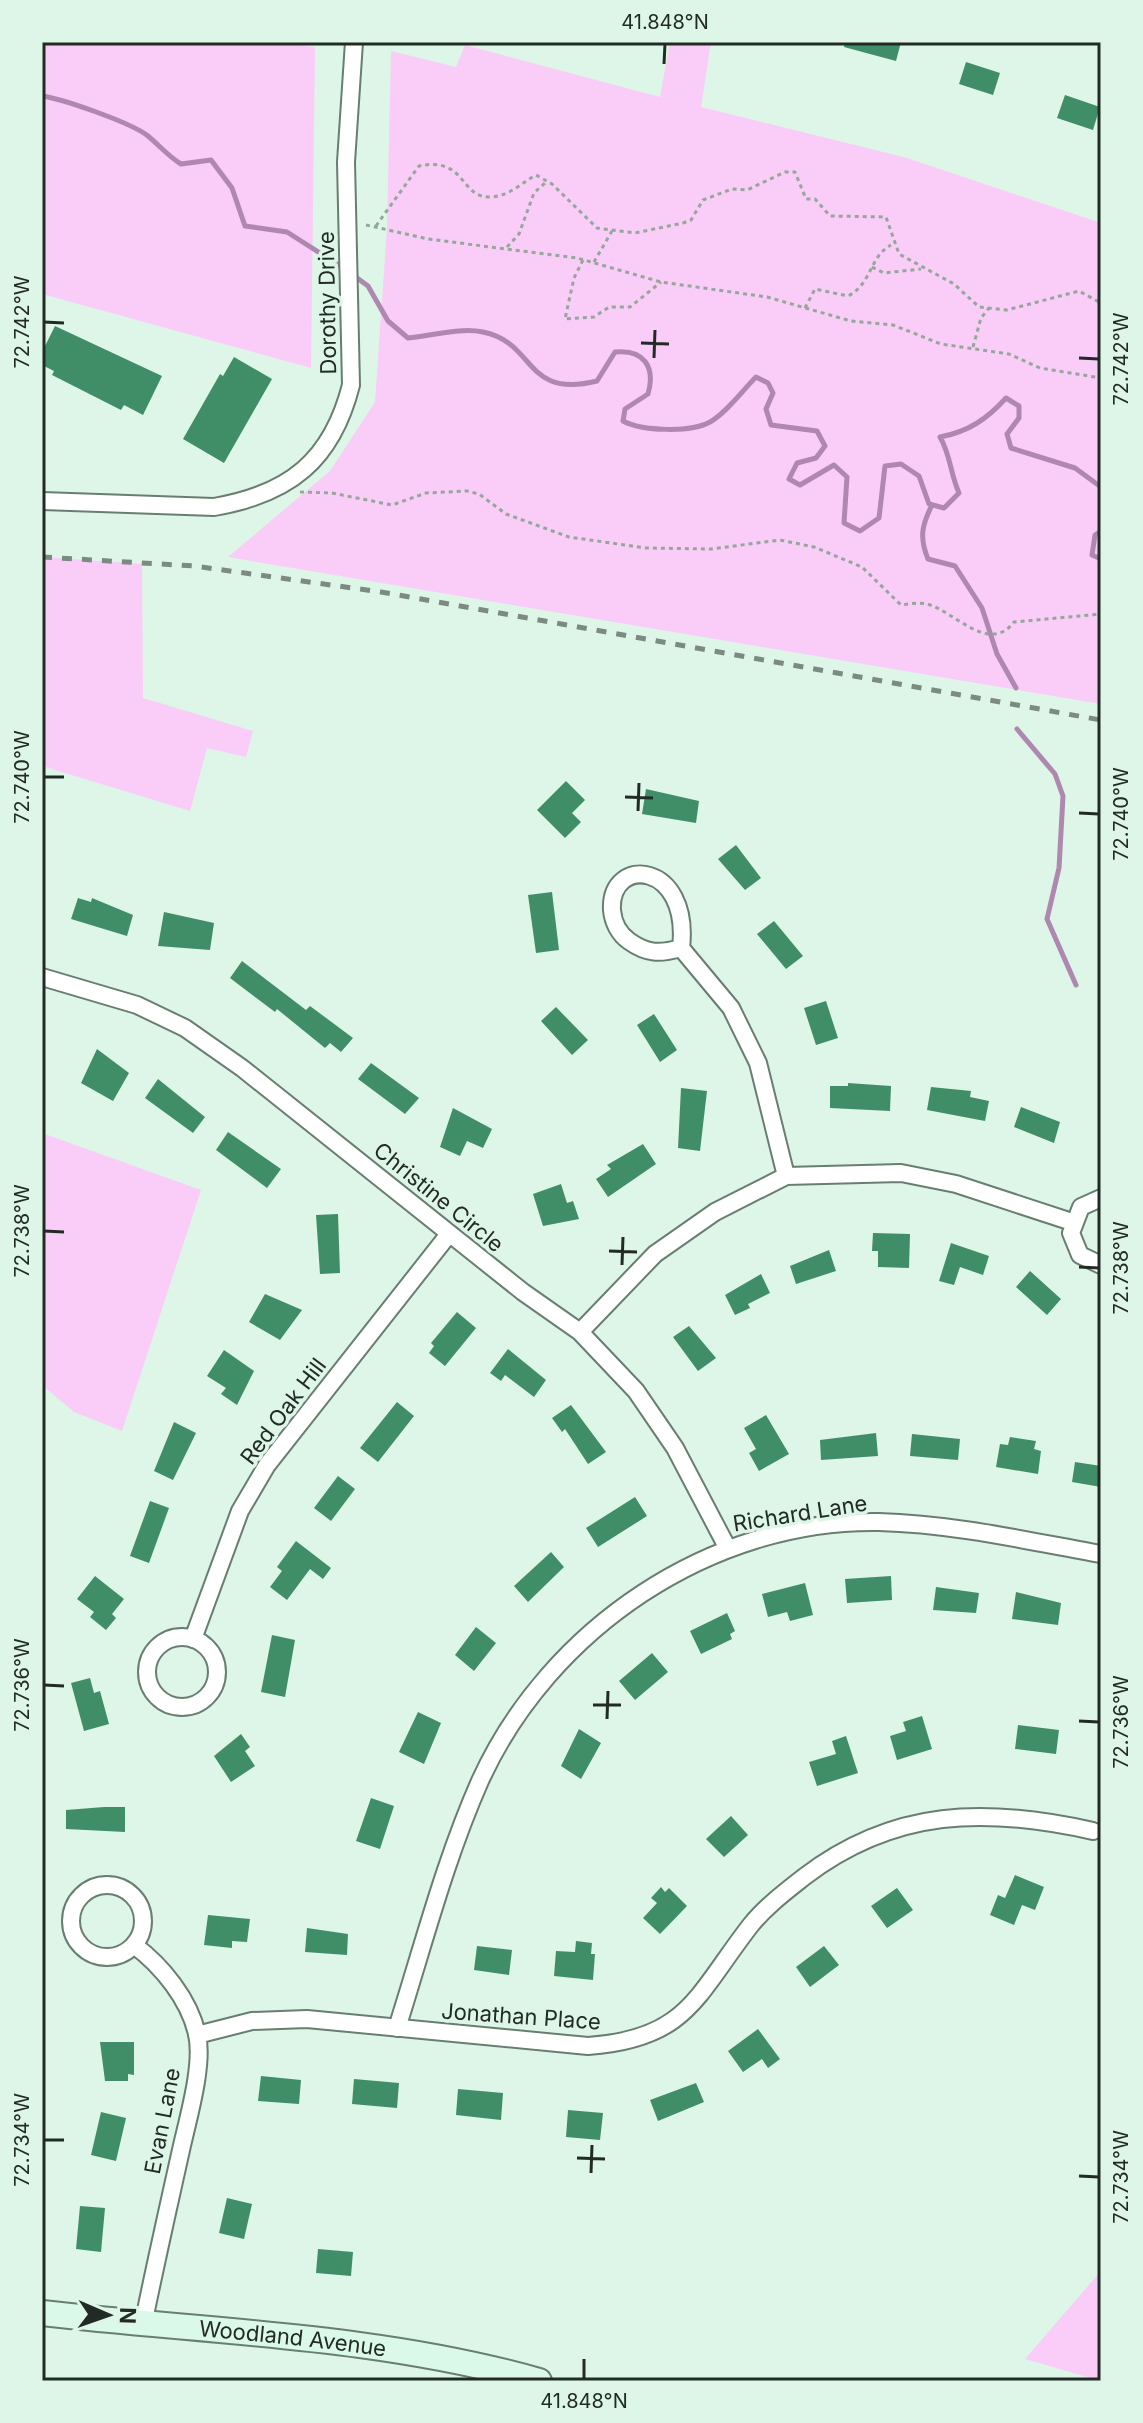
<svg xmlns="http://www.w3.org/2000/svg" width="1143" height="2423" font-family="Inter,sans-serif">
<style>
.green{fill:#faccf8}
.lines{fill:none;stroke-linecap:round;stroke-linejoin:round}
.stream{stroke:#ae88ae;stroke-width:5}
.building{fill:#408e68}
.street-casing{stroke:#687e71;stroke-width:20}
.secondary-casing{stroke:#687e71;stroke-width:28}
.path{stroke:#95a79c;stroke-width:3;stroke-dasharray:4 4;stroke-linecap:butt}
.street{stroke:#fff;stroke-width:16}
.secondary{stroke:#daf9e9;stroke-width:24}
.rail{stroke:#7b8b81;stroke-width:5;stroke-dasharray:10 10;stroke-linecap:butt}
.ticks{fill:none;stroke:#222a25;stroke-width:3}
.labels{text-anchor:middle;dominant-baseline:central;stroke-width:7;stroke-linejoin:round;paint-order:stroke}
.street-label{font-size:22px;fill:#222a25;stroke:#def6e7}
.neatline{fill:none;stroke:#222a25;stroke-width:3}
.ticks-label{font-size:20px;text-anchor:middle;fill:#222a25}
</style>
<rect width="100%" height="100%" fill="#def6e7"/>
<!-- green -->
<path class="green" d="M 42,42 L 273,42 L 315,47 L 311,368 L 42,294 Z
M 670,42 L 711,42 L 701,107 L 907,158 L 1101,223 L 1101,704 L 228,557 L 330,471 L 375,402 L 387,228 L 391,51 L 456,67 L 465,45 L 660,97 Z
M 42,557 L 142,564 L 143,698 L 253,731 L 246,757 L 207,748 L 190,811 L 42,766 Z
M 42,1133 L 201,1190 L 122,1431 L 74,1412 L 42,1385 Z
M 1101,2271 L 1101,2381 L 1025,2359 Z"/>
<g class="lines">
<!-- stream -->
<path class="stream" d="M 42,96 C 63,99 132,123 148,136 C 160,146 168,156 181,164 L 211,160 L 232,188 L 245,226 L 287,232 L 345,269
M 353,275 L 368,286 L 388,321 L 408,338 C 432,336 460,327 483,332 C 537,343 523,399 597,381 L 615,352 C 643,349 656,366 648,394 L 625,409 L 623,421 C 642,431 690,433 710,422 C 727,412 742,391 756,377 L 768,383 L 773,393 L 766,409 L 771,425 L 817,431 L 825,446 L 816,458 L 797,463 L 789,479 L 800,485 L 834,465 L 847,477 L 844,523 L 860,531 L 879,518 L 885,466 L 901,464 L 919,476 L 929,504 L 944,508 L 959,493 C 950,473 951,456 940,437 C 968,432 987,419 1006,398 L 1019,406 L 1019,418 L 1007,434 L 1011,448 L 1075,468 L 1101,487
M 932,505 C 922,525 919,537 928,559 L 955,566 L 982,608 L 997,654 L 1016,688
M 1101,531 L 1095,535 L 1092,555 L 1101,559
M 1017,729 L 1055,774 L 1063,796 L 1059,868 L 1047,919 L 1076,985"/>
</g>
<!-- building -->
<path class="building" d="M 845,42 L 901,42 L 896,61 L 844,47 Z
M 966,62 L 1000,73 L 993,95 L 959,84 Z
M 1065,95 L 1100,107 L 1093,130 L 1057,118 Z
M 55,326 L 162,376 L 143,415 L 124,405 L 121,410 L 52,375 L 54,371 L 42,365 L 42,352 Z
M 234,357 L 272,379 L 224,463 L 183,439 L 220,374 L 223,376 Z
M 566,781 L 585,800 L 572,813 L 581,822 L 565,838 L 537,810 Z
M 646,789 L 699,801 L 696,823 L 642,814 Z
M 736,845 L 761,878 L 745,890 L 718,859 Z
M 552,892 L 559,950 L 536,953 L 528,895 Z
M 78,898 L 91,902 L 92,898 L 133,915 L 127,936 L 71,919 Z
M 164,912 L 214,923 L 210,950 L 158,946 Z
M 774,921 L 803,956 L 786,969 L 757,934 Z
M 242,961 L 306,1010 L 310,1006 L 353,1038 L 341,1052 L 330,1043 L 325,1048 L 277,1009 L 275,1012 L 230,978 Z
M 826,1001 L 838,1038 L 816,1045 L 804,1008 Z
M 556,1007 L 588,1040 L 572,1055 L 541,1021 Z
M 654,1014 L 677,1050 L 660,1062 L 637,1025 Z
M 97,1049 L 129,1073 L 113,1101 L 81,1083 Z
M 371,1063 L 419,1098 L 405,1114 L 358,1079 Z
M 158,1079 L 205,1117 L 193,1133 L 145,1098 Z
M 848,1083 L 891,1086 L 890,1111 L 830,1108 L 830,1086 L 848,1086 Z
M 931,1087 L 971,1091 L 970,1097 L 989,1101 L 985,1121 L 927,1110 Z
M 681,1088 L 707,1091 L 700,1151 L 678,1148 Z
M 1021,1107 L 1060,1122 L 1054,1143 L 1014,1127 Z
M 453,1108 L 492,1129 L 483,1148 L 467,1141 L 460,1156 L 440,1147 Z
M 228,1132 L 281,1169 L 267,1188 L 216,1150 Z
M 643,1144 L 656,1164 L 608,1197 L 596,1179 L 611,1169 L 607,1165 Z
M 561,1184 L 567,1203 L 573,1201 L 579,1219 L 543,1226 L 533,1194 Z
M 338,1214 L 340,1273 L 320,1274 L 316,1215 Z
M 873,1233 L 910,1234 L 909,1268 L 878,1267 L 878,1251 L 872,1251 Z
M 951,1243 L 989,1256 L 983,1275 L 960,1267 L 954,1285 L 939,1281 Z
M 829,1250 L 836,1271 L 796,1284 L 790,1266 Z
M 1030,1271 L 1061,1299 L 1047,1315 L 1016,1287 Z
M 761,1274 L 770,1293 L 748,1304 L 750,1308 L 735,1315 L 725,1295 Z
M 265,1294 L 302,1310 L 280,1340 L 249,1322 Z
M 457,1312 L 476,1328 L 445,1366 L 429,1353 L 434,1346 L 431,1343 Z
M 689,1326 L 716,1358 L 698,1371 L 673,1337 Z
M 508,1349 L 546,1380 L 534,1397 L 505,1375 L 501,1381 L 490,1373 Z
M 224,1350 L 254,1371 L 237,1405 L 221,1394 L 226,1388 L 207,1376 Z
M 397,1402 L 414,1416 L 378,1462 L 360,1448 Z
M 571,1405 L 606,1452 L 588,1464 L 565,1429 L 562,1432 L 552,1418 Z
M 766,1415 L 789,1454 L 759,1471 L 749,1453 L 756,1449 L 744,1428 Z
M 174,1422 L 196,1433 L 173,1480 L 154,1471 Z
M 876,1433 L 878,1456 L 821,1460 L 820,1440 Z
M 912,1434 L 960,1439 L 958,1460 L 910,1456 Z
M 1010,1437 L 1036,1441 L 1034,1449 L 1041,1451 L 1038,1474 L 996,1467 L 1000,1444 L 1008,1445 Z
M 1075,1462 L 1101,1466 L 1101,1487 L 1072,1482 Z
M 338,1476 L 355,1489 L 331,1521 L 314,1508 Z
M 635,1497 L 647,1516 L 598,1547 L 586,1528 Z
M 150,1501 L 169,1508 L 149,1563 L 130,1556 Z
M 296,1541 L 331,1568 L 323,1579 L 310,1569 L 287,1600 L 270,1587 L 282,1571 L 277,1567 Z
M 551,1552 L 564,1567 L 528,1602 L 514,1586 Z
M 95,1576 L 124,1599 L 112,1614 L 116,1618 L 106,1630 L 90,1617 L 94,1612 L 77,1599 Z
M 891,1576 L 892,1600 L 847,1603 L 845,1579 Z
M 805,1583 L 813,1615 L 790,1621 L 787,1612 L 768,1617 L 762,1594 Z
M 936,1587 L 979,1593 L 976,1613 L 933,1610 Z
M 1016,1592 L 1061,1603 L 1058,1625 L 1012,1619 Z
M 727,1613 L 735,1631 L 730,1634 L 732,1639 L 701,1654 L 690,1631 Z
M 476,1627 L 496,1643 L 474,1671 L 455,1655 Z
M 272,1635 L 295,1640 L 285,1697 L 261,1692 Z
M 652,1653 L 668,1672 L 635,1700 L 619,1681 Z
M 90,1678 L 94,1693 L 100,1691 L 109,1724 L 84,1731 L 71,1683 Z
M 418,1712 L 441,1723 L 424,1764 L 399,1752 Z
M 922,1716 L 932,1749 L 897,1760 L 890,1736 L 906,1731 L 903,1722 Z
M 1018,1725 L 1059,1730 L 1056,1754 L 1015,1749 Z
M 579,1729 L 601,1743 L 581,1779 L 561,1766 Z
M 241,1734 L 250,1747 L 245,1751 L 255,1766 L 231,1782 L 214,1756 Z
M 846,1736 L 858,1773 L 817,1786 L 809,1762 L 836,1754 L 832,1741 Z
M 371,1798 L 394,1806 L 380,1849 L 356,1841 Z
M 104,1807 L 125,1807 L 125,1832 L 66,1829 L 66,1810 Z
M 731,1816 L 748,1835 L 724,1857 L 706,1839 Z
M 1015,1875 L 1044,1887 L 1035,1910 L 1022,1905 L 1014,1925 L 990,1915 L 998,1895 L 1005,1898 Z
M 661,1887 L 665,1892 L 669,1888 L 687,1906 L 660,1934 L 643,1918 L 657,1903 L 651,1898 Z
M 897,1888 L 913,1910 L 887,1928 L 871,1906 Z
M 208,1915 L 250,1919 L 247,1942 L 232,1941 L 232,1948 L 204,1945 Z
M 307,1928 L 348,1934 L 347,1955 L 305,1952 Z
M 576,1941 L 592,1943 L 591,1954 L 595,1954 L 593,1980 L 554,1976 L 556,1951 L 575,1952 Z
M 477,1946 L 512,1950 L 509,1975 L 474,1970 Z
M 824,1946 L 839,1965 L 810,1987 L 796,1967 Z
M 758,2029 L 780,2059 L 768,2068 L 762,2059 L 743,2072 L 728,2051 Z
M 100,2042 L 134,2042 L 134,2075 L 128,2074 L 128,2081 L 105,2081 Z
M 261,2076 L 301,2080 L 299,2104 L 258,2101 Z
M 354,2079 L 399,2083 L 397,2108 L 352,2104 Z
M 696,2083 L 704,2102 L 658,2121 L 650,2100 Z
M 458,2089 L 503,2093 L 501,2120 L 456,2115 Z
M 568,2110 L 603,2113 L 600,2140 L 566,2137 Z
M 101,2112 L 126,2118 L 116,2161 L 91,2155 Z
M 227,2198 L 252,2204 L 244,2239 L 219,2233 Z
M 80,2206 L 105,2208 L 101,2252 L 76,2249 Z
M 318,2249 L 353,2252 L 351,2276 L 316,2273 Z"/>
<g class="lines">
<!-- street casing -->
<g class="street-casing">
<path id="street" d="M 42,501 L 214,507 C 290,494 332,460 351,385 L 346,162 L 354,42
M 681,948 C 660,954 647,954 629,941 C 619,934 613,922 612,910 C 609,855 691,861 681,948 L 731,1008 L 758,1063 L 786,1176
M 42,977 L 137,1005 L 185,1028 L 242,1068 L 523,1292 L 580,1332 L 636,1391 L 675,1448 L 727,1547
M 1101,1198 L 1081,1207 L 1071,1233 L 1080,1255 L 1101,1265
M 580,1332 L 655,1254 L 715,1212 L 786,1176 L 901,1173 L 956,1184 L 1072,1222
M147 1672a35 35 0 1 1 70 0a35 35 0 1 1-70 0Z
M 193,1639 L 240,1511 L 267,1465 L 449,1234
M71 1921a36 36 0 1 1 72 0a36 36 0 1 1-72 0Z
M 134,1945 C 162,1966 189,1999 197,2034 C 204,2065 188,2118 181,2150 C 168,2208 155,2266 143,2325
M 397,2028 C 423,1946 445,1860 480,1781 C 549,1629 711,1519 879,1522 C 954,1524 1028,1541 1101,1554
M 197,2035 L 252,2021 L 307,2019 L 588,2046 C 687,2039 696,1996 750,1926 C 765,1907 785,1892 804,1877 C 894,1808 986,1807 1093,1831"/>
</g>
<!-- secondary casing -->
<g class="secondary-casing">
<g id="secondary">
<path id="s1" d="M 42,2313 C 207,2332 378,2335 539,2381"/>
</g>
</g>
<!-- path -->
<path class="path" d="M 366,225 L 428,239 L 577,258 L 661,282 L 767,297 L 851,321 L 893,325 L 941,344 L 1009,354 L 1040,368 L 1101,378
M 376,226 L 419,166 C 466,156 460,198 490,197 C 510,196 521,183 536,175 L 552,184 L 597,228 L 635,233 L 683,223 L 691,220 L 703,200 L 732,189 L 747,190 L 785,172 L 795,172 L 806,199 L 815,199 L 830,216 L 886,217 L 899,254 L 954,284 L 979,307 L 1007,310 L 1079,291 L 1101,303
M 507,247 L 519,234 L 534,193 L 547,181
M 583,260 L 574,278 L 565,319 L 594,317 L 609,307 L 630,307 L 661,282
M 594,262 L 612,231
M 872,267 L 884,273 L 921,269
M 805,308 L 815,289 L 848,296 C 872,284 869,257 891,245
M 973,347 L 981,318 L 989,308
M 300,492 L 332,493 L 392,505 L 426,493 L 467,491 L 479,494 L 506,514 L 569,537 L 646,548 L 711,549 L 780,540 L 814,547 L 862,567 L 901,605 C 910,604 919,602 927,604 C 954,611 989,655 1014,622 L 1101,614"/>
<!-- street -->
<use href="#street" class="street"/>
<!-- secondary -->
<use href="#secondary" class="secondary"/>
<!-- rail -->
<path class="rail" d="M 42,557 L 194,566 L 381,592 L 1101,720"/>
</g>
<!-- ticks -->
<path class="ticks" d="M 664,64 L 665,44M 44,322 L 64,323M 641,343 L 669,344M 654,358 L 655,330M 1079,358 L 1099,359M 44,777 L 64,777M 625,797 L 653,798M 638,811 L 639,783M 1079,813 L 1099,814M 44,1231 L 64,1232M 609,1251 L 637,1252M 622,1265 L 623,1237M 1079,1267 L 1099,1268M 44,1685 L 64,1686M 593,1705 L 621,1705M 607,1719 L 608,1691M 1079,1721 L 1099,1722M 44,2140 L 64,2140M 577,2158 L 605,2159M 591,2173 L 592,2145M 1079,2176 L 1099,2177M 584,2379 L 584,2359"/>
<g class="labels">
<!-- street labels -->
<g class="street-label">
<text transform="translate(327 303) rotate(-91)">Dorothy Drive</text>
<text transform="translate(439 1197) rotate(39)">Christine Circle</text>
<text transform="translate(283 1411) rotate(-53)">Red Oak Hill</text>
<text transform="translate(800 1513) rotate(-9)">Richard Lane</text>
<text transform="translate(521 2016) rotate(4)">Jonathan Place</text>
<text transform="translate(162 2121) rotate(-79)">Evan Lane</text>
<text stroke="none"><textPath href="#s1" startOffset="252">Woodland Avenue</textPath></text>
</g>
</g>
<!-- border -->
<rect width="1143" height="2423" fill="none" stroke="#def6e7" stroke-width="88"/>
<!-- north arrow -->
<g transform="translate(108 2315) rotate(92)" stroke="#def6e7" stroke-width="6" paint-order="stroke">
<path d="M0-6L14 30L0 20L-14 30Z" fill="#222a25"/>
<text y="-12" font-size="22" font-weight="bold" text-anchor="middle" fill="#222a25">N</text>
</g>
<rect x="44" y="44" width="1055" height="2335" class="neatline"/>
<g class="ticks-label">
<text x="665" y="29">41.848°N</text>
<text transform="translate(22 322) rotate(-90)" y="7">72.742°W</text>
<text transform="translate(1121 359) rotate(-90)" y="7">72.742°W</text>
<text transform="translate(22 777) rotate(-90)" y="7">72.740°W</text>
<text transform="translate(1121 814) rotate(-90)" y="7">72.740°W</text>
<text transform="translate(22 1231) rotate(-90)" y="7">72.738°W</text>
<text transform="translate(1121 1268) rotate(-90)" y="7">72.738°W</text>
<text transform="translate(22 1685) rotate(-90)" y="7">72.736°W</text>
<text transform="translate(1121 1722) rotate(-90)" y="7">72.736°W</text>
<text transform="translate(22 2140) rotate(-90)" y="7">72.734°W</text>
<text transform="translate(1121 2177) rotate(-90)" y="7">72.734°W</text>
<text x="584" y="2408">41.848°N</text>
</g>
</svg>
